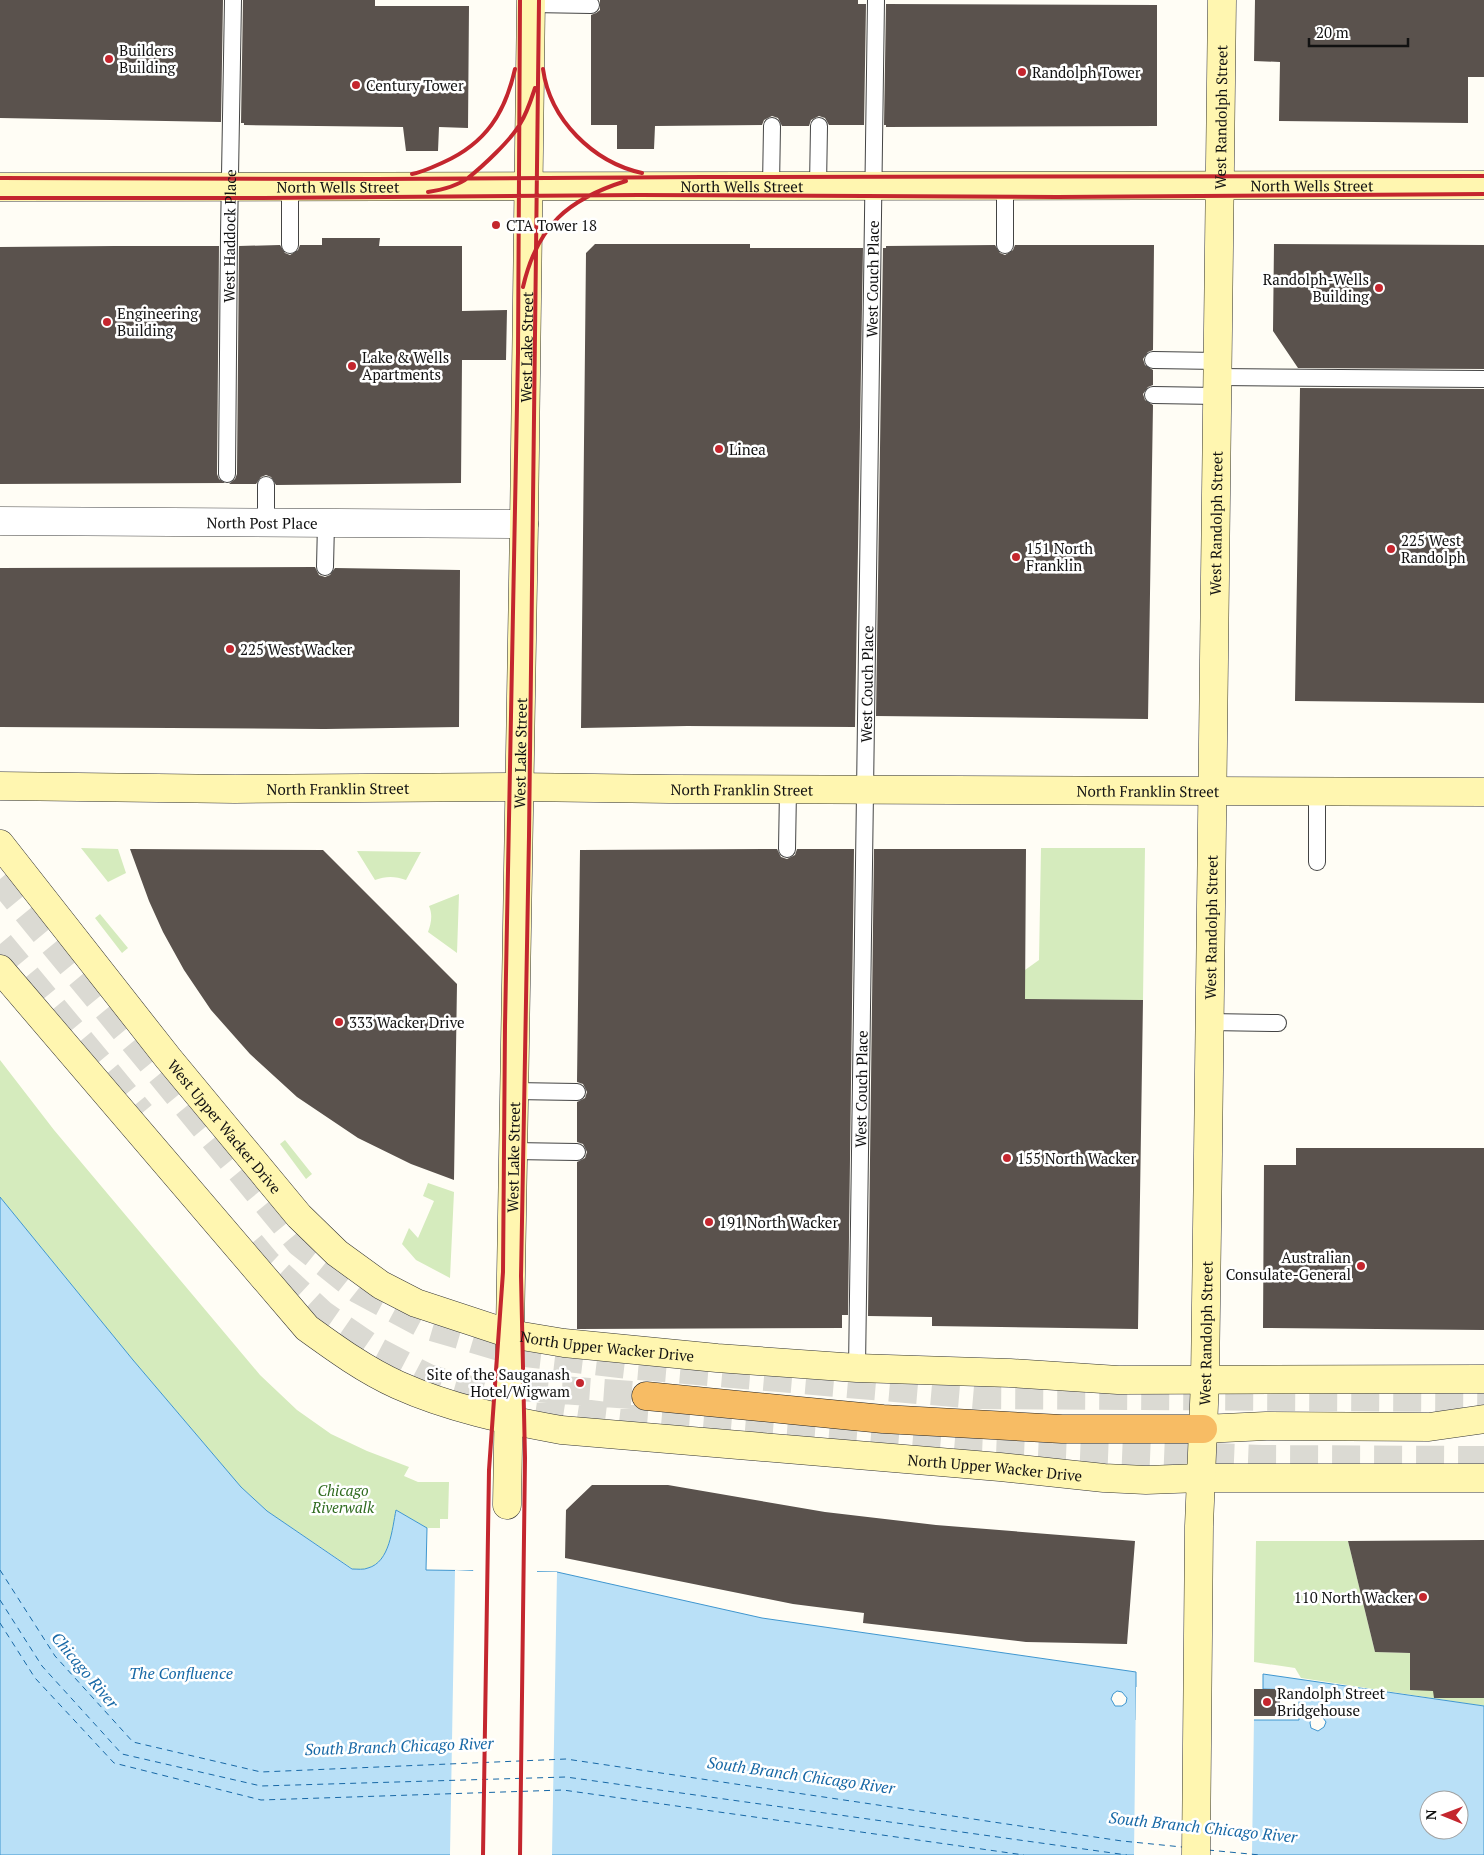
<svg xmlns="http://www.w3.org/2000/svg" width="1484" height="1855" font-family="'PT Serif',serif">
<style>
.green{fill:#d5ebbd}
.water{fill:#b9e0f7;stroke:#3f96cf;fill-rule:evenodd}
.pier{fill:#fffdf5}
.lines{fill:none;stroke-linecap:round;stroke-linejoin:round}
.ferry{stroke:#1768a6;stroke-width:1;stroke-dasharray:6 5;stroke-linecap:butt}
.building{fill:#5a524d}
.trunk-tunnel{stroke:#dbdad3;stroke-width:28;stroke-dasharray:28 14;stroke-linecap:butt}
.service-casing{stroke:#444;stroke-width:18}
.tertiary-casing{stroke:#444;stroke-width:29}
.secondary-casing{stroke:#333;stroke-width:29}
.trunk-casing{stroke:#222;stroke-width:29}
.service{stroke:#fff;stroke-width:16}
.tertiary{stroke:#fff;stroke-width:28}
.secondary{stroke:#fff6b0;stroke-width:28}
.trunk{stroke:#f7bc64;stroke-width:28}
.rail{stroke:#c4262e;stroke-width:4}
.poi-dot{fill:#c4262e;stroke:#fff;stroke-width:2}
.labels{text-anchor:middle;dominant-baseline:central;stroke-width:5;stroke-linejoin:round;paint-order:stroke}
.poi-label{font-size:15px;fill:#111;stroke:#fff;text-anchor:start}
.street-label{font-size:15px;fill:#111;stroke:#fff}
.park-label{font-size:15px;font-style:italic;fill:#2f6b1f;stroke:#fff}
.water-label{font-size:16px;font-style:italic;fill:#1768a6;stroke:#fff}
</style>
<rect width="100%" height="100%" fill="#fffdf5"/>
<!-- green -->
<path class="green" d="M 81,848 L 118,849 L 126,873 L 108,882 Z
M 1041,848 L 1145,848 L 1143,1000 L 919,999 L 966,969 L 1025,970 L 1039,960 Z
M 357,851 L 421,852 L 406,880 C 395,876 386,876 375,880 Z
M 459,894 L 457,953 L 428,932 C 431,924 433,915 429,906 Z
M 100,914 L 128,948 L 122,953 L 95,918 Z
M 0,1060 L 54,1130 L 260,1375 L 297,1410 L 331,1434 L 367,1451 L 409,1467 L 404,1476 L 418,1482 L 449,1482 L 448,1519 L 440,1519 L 440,1528 L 427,1528 L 396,1510 C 392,1529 390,1561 368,1568 C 364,1570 358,1569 353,1569 L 267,1511 L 241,1487 L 133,1360 L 0,1197 Z
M 285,1140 L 312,1174 L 306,1179 L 280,1144 Z
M 428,1183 L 454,1192 L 450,1278 L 416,1260 L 402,1244 L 409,1228 L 418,1238 L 434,1201 L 423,1196 Z
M 1256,1541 L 1348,1541 L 1375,1652 L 1410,1653 L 1484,1661 L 1484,1706 L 1301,1678 L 1295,1668 L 1254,1662 Z"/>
<!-- water -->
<path class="water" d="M 0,1197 L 133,1360 L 241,1487 L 267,1511 L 352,1569 C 357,1569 364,1570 368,1568 C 390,1562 392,1529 396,1510 L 427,1528 L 426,1570 L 557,1572 L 762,1618 L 1136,1672 L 1136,1720 L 1299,1720 L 1299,1690 L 1263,1689 L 1263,1674 L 1484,1706 L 1484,1855 L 0,1855 ZM 1117,1691 L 1122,1692 L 1127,1698 L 1126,1703 L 1122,1706 L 1115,1706 L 1111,1699 L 1113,1694 ZM 1315,1715 L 1321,1715 L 1326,1722 L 1324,1727 L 1318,1731 L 1311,1728 L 1310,1723 L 1311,1718 ZM 1429,1800 L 1459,1800 L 1459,1830 L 1429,1830 Z"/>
<!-- pier -->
<path class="pier" d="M 474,1568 L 537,1569 L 537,1572 L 557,1572 L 552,1855 L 450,1855 L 455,1570 L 473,1571 Z
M 1136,1687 L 1138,1687 L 1138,1717 L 1254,1717 L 1252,1855 L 1134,1855 Z"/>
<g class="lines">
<!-- ferry -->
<path class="ferry" d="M 0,1570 L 55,1656 L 133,1742 L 261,1772 L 566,1759 L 1122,1841 L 1182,1847
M 0,1600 L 42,1666 L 122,1754 L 261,1786 L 566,1777 L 1127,1855
M 0,1623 L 35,1678 L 114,1763 L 261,1800 L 563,1790 L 1024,1855
M 1208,1850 L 1260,1855"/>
</g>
<!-- building -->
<path class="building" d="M 0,0 L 223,0 L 221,122 L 0,118 Z
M 243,0 L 375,0 L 375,6 L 469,6 L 468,128 L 439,127 L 438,151 L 406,151 L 403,127 L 244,125 L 244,123 L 241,123 Z
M 600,0 L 858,0 L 858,4 L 866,4 L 864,125 L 829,125 L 825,118 L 819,116 L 811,120 L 809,126 L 782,126 L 778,118 L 772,116 L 764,120 L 762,125 L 655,126 L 654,149 L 617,149 L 617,125 L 591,125 L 591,15 L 596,13 L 600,10 Z
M 1255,0 L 1484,0 L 1484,77 L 1468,77 L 1468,123 L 1279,121 L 1280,62 L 1254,61 Z
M 886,4 L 1157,5 L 1157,126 L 886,127 L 886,125 L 884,125 Z
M 322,238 L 380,238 L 379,246 L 462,246 L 462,311 L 507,310 L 506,360 L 462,360 L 461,483 L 276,485 L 271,477 L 266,475 L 261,477 L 256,484 L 229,484 L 235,479 L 237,474 L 239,246 L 280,245 L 285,253 L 290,255 L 298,250 L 300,245 L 322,245 Z
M 595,244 L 750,244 L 750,248 L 863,248 L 855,727 L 687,726 L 581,728 L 586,253 Z
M 1274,244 L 1484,245 L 1484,369 L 1298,368 L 1273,331 Z
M 995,245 L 1000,253 L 1005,255 L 1013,250 L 1015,245 L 1154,245 L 1153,350 L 1148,352 L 1143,359 L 1145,365 L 1153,370 L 1153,385 L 1148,387 L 1143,394 L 1145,400 L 1153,405 L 1148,719 L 876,716 L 883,248 L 886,248 L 886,246 Z
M 114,246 L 219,246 L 217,474 L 219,479 L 225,483 L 0,484 L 0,247 Z
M 1300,388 L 1484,389 L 1484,703 L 1295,701 Z
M 315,567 L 319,575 L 325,577 L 330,575 L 335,568 L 460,570 L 459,727 L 325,729 L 0,727 L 0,568 Z
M 130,849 L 323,850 L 457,984 L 454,1180 L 411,1164 L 358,1138 L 297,1097 L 250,1054 L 211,1010 L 184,970 L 163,932 L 149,901 Z
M 777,849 L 781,857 L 787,859 L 795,855 L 797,849 L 854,849 L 848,1315 L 842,1315 L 842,1328 L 577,1329 L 577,1162 L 585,1158 L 587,1152 L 583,1144 L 577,1142 L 577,1102 L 585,1098 L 587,1092 L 583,1084 L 577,1082 L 580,850 Z
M 874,849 L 1026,849 L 1025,999 L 1143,1000 L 1138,1329 L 932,1326 L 932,1317 L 868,1316 Z
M 1296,1148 L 1484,1148 L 1484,1330 L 1263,1328 L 1264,1165 L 1296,1165 Z
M 592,1485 L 668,1485 L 825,1512 L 936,1525 L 1135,1541 L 1127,1644 L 1026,1642 L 863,1623 L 864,1613 L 793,1604 L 565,1558 L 566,1510 Z
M 1484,1540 L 1484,1698 L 1434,1698 L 1433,1691 L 1410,1690 L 1410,1653 L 1375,1652 L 1348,1541 Z
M 1254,1689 L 1280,1689 L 1280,1716 L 1254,1716 Z"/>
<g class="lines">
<!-- trunk-tunnel -->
<path class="trunk-tunnel" d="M 0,879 L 300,1243 L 359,1290 L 425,1325 L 517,1352 L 627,1365 L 976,1395 L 1484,1398
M 0,944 L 141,1114
M 251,1244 L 267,1263 L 322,1314 L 371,1348 L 428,1378 L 515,1403 L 582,1413 L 633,1419 L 969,1447 L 1262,1459 L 1484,1460
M 520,1387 L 646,1396"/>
<!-- service casing -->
<g class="service-casing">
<g id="service">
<path d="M 531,4 L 591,5"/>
<path d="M 771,186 L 772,126"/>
<path d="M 818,186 L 819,126"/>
<path d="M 1005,186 L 1005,245"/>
<path d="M 290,245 L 290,187"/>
<path d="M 1153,360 L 1218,361"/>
<path d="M 1218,377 L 1484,379"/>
<path d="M 1153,395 L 1218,396"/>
<path id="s1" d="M 227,474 L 229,234 L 233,0"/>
<path d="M 266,522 L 266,485"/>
<path d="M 325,567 L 326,523"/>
<path d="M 787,849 L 788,790"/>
<path d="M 1317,862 L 1317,792"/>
<path d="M 1209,1022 L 1278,1023"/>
<path d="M 514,1091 L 577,1092"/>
<path d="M 513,1151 L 577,1152"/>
<path id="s2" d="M 857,1368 L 876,0"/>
</g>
</g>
<!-- tertiary casing -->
<g class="tertiary-casing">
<g id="tertiary">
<path id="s3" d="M 0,521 L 524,524"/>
</g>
</g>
<!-- secondary casing -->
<g class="secondary-casing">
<g id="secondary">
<path id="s4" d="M 0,187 L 1484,185"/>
<path id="s5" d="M 0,786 L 235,789 L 519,787 L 669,789 L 1484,792"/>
<path id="s6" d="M 0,844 L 168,1058 L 299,1216 L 337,1253 L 381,1285 L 416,1303 L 510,1334 L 564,1343 L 717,1358 L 857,1368 L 1010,1373 L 1118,1380 L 1484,1379"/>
<path id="s7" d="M 0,969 L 307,1328 C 336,1349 365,1370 398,1385 C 449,1408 506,1420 561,1430 L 1000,1467 L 1104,1478 L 1146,1480 L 1201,1478 L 1484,1478"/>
<path d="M 1203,1429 L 1266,1426 L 1429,1427 L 1484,1419"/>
<path id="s8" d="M 507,1505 L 524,524 L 531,0"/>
<path id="s9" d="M 1196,1855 L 1199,1526 L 1205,1380 L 1208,1154 L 1222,0"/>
</g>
</g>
<!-- trunk casing -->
<g class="trunk-casing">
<path id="trunk" d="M 646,1396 L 883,1419 L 1062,1429 L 1203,1429"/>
</g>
<!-- service -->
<use href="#service" class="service"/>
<!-- tertiary -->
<use href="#tertiary" class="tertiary"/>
<!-- secondary -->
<use href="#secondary" class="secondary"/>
<!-- trunk -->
<use href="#trunk" class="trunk"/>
<!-- rail -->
<path class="rail" d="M 543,69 C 550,120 593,162 642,173
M 412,174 C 423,172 433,167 444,162 C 486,143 505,113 515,69
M 0,178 L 376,179 L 702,177 L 1484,176
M 428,192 C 441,190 457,186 468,178 C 483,166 511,140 520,124 C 527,113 531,100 535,88
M 0,198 L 263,198 L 639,195 L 1057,197 L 1484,194
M 523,287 C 537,226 568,199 626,181
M 483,1855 L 489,1470 L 503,1272 L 505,1026 L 518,353 L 520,0
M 520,1855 L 525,1458 L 521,1276 L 529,836 L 539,0"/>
</g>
<!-- markers -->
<g class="poi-dot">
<circle cx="109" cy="59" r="5"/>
<circle cx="1022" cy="72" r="5"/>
<circle cx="356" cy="85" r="5"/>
<circle cx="496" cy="225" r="5"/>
<circle cx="1379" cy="288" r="5"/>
<circle cx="107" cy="322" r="5"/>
<circle cx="352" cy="366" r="5"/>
<circle cx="719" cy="449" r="5"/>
<circle cx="1391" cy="549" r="5"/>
<circle cx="1016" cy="557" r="5"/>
<circle cx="230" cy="649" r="5"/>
<circle cx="339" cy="1022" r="5"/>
<circle cx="1007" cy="1158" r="5"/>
<circle cx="709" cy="1222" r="5"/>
<circle cx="1361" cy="1266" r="5"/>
<circle cx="580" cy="1383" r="5"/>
<circle cx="1423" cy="1597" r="5"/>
<circle cx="1267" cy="1702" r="5"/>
</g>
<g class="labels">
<!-- poi labels -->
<g class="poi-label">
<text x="119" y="50">Builders<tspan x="119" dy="17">Building</tspan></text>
<text x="1032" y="72">Randolph Tower</text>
<text x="366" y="85">Century Tower</text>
<text x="506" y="225">CTA Tower 18</text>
<text x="1369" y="279" text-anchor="end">Randolph-Wells<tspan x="1369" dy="17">Building</tspan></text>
<text x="117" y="313">Engineering<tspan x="117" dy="17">Building</tspan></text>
<text x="362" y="357">Lake &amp; Wells<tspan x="362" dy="17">Apartments</tspan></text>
<text x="729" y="449">Linea</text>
<text x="1401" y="540">225 West<tspan x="1401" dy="17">Randolph</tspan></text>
<text x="1026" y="548">151 North<tspan x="1026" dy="17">Franklin</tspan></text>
<text x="240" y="649">225 West Wacker</text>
<text x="349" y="1022">333 Wacker Drive</text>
<text x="1017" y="1158">155 North Wacker</text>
<text x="719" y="1222">191 North Wacker</text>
<text x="1351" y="1257" text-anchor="end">Australian<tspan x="1351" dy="17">Consulate-General</tspan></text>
<text x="570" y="1374" text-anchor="end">Site of the Sauganash<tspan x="570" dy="17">Hotel/Wigwam</tspan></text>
<text x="1413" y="1597" text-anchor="end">110 North Wacker</text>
<text x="1277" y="1693">Randolph Street<tspan x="1277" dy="17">Bridgehouse</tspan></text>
</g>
<!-- street labels -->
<g class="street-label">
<text stroke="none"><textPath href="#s9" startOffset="1738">West Randolph Street</textPath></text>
<text stroke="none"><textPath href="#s4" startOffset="742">North Wells Street</textPath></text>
<text stroke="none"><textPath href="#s4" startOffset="1312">North Wells Street</textPath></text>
<text stroke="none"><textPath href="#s4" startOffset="338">North Wells Street</textPath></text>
<text stroke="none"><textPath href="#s1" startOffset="238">West Haddock Place</textPath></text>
<text stroke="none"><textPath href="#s2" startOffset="1089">West Couch Place</textPath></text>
<text stroke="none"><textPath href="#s8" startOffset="1158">West Lake Street</textPath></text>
<text stroke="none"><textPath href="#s3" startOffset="262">North Post Place</textPath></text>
<text stroke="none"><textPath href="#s9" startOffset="1332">West Randolph Street</textPath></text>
<text stroke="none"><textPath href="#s2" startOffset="684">West Couch Place</textPath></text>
<text stroke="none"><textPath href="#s8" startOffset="752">West Lake Street</textPath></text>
<text stroke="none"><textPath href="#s5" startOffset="338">North Franklin Street</textPath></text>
<text stroke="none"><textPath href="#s5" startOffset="742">North Franklin Street</textPath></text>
<text stroke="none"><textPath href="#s5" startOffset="1148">North Franklin Street</textPath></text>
<text stroke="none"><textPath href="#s9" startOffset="928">West Randolph Street</textPath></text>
<text stroke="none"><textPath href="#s2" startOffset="279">West Couch Place</textPath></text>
<text stroke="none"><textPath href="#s6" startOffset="361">West Upper Wacker Drive</textPath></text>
<text stroke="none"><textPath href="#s8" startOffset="348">West Lake Street</textPath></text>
<text stroke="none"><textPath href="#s9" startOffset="522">West Randolph Street</textPath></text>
<text stroke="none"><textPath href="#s6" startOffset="821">North Upper Wacker Drive</textPath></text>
<text stroke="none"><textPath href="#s7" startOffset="1185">North Upper Wacker Drive</textPath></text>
</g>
<!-- park labels -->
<g class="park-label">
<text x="343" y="1490">Chicago<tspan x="343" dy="17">Riverwalk</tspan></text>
</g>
<!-- water labels -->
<g class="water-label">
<text transform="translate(85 1670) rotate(50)">Chicago River</text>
<text x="181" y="1673">The Confluence</text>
<text transform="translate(399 1746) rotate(-2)">South Branch Chicago River</text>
<text transform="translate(801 1775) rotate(8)">South Branch Chicago River</text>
<text transform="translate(1203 1827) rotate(6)">South Branch Chicago River</text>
</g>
</g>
<!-- north arrow -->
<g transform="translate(1444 1815) rotate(271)"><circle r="24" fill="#ffffff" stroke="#a0a0a0"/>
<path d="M0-4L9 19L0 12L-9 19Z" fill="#c4262e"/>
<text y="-8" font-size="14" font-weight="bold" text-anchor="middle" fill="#111111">N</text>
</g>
<!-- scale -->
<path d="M1309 38v8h99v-8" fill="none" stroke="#111111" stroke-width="2.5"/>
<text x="1316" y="38" font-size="15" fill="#111111" stroke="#ffffff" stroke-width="4" paint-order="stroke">20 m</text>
</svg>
